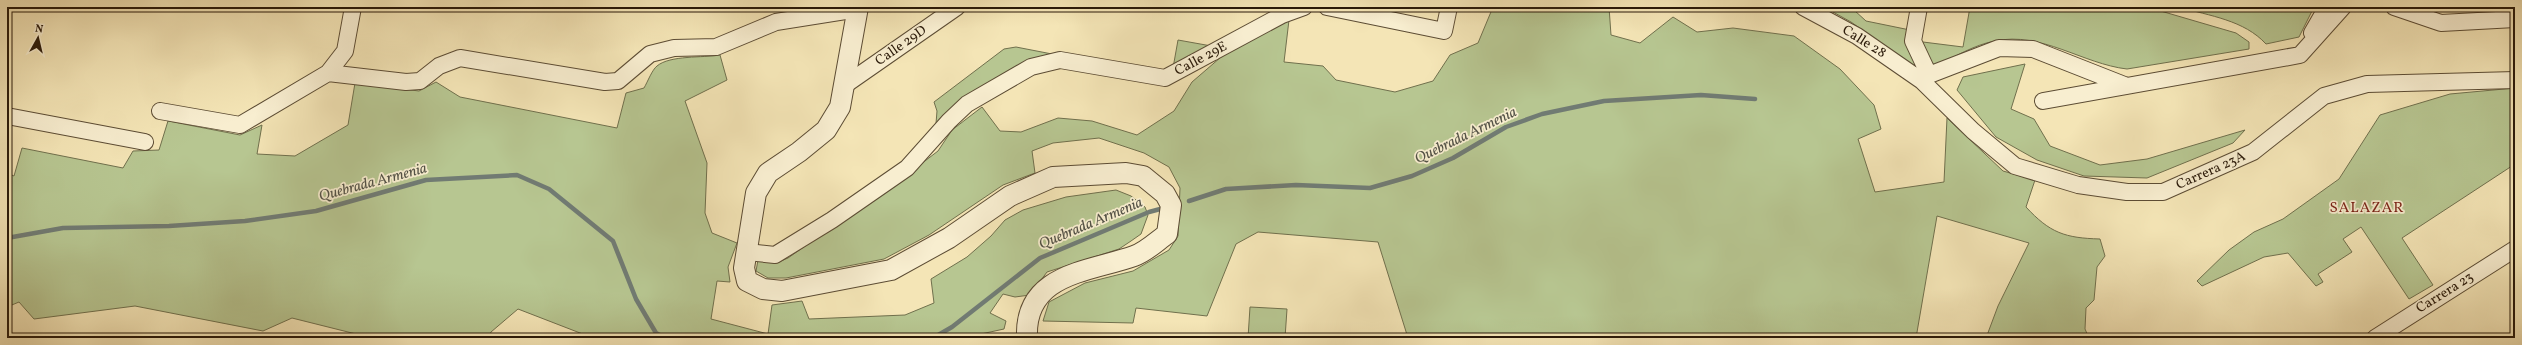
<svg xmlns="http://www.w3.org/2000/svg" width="2522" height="345" font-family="Vollkorn,serif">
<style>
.green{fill:#b7c691;stroke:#70704d}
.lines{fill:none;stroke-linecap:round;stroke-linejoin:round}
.stream{stroke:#717b73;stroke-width:4.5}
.minor-casing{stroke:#5c4c34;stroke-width:18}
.tertiary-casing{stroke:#5c4c34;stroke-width:22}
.minor{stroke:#f8eed0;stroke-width:16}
.tertiary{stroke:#f8eed0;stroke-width:20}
.labels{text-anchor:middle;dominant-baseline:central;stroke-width:3.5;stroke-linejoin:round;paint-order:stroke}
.street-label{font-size:14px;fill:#291909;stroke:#f8eed0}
.water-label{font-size:15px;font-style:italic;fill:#535247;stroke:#f8eed0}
.neighbourhood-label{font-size:15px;letter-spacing:1px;fill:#7a1f14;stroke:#f8eed0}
</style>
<rect width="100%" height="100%" fill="#f4e5b6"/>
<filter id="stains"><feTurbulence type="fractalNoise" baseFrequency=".005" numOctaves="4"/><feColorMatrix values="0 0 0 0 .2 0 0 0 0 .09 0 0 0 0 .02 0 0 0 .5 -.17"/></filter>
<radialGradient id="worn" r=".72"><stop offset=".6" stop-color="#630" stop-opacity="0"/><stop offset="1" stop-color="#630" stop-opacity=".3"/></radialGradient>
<!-- green -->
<path class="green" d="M 1493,7 L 1517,10 L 1518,7 L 1609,7 L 1611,35 L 1640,43 L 1673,17 L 1697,32 L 1733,28 L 1794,36 L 1840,69 L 1874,105 L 1881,129 L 1858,139 L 1875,192 L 1944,182 L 1947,118 L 2003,171 L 2035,180 L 2026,207 C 2050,233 2065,238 2100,239 L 2105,256 L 2097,267 L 2094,300 L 2086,308 L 2085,329 L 2089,338 L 1986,338 L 1998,306 L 2029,243 L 1937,216 L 1916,338 L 1408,338 L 1378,242 L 1258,232 L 1236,244 L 1207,316 L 1136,308 L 1133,323 L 1043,321 L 1049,302 L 1085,283 L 1133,271 L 1169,250 L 1178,236 L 1180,188 L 1169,167 L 1144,153 L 1099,138 L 1053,143 L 1032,151 L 1035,173 L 1003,185 L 929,235 L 884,259 L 786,278 L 768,278 L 756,271 L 758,260 L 776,263 L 788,258 L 904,177 L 938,151 L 952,130 L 982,107 L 1000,131 L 1021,132 L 1058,118 L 1092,121 L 1137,135 L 1174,111 L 1192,82 L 1228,51 L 1289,20 L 1284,62 L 1323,66 L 1336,80 L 1395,92 L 1433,81 L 1450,55 L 1478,43 Z
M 1824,7 L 1855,7 L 1854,10 L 1866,21 L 1910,30 L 1919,70 L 1851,22 Z
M 1970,7 L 2147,7 L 2236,33 L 2249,42 L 2249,49 L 2127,69 C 2083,64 2041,31 1995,41 C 1973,45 1956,57 1936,65 L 1931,65 L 1920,46 L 1923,42 L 1963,47 Z
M 2179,7 L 2314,7 L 2299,37 L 2266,44 C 2244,20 2210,16 2179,7 Z
M 1178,40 L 1217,47 L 1173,68 Z
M 1016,47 L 1052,54 L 935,136 L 937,111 L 934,102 L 1004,49 Z
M 720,55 L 727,80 L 685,101 L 707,163 L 705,213 L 712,233 L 737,243 L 728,267 L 730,282 L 717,281 L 711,319 L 768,334 L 772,305 L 802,301 L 809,319 L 905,315 L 934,303 L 931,279 L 967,257 L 991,236 L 1005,220 L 1023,210 L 1066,197 L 1116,190 L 1131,196 L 1145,207 L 1148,215 L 1141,234 L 1131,241 L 1119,249 L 1047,272 L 1030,295 L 1015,297 L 1003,294 L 990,313 L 1006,321 L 1004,329 L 981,334 L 980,338 L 593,338 L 518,309 L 491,332 L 488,338 L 372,338 L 292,318 L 263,331 L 135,306 L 34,319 L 19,302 L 7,307 L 7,173 L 14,176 L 22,148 L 123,168 L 133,151 L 159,150 L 168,121 L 240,135 L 262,125 L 257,154 L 295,156 L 348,125 L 355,83 L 419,91 L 436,82 L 460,97 L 617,128 L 626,93 L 644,88 C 648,81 652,70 657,66 C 670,55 703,58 720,55 Z
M 2025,64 L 2011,109 L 2034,119 L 2050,146 L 2100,165 L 2147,159 L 2245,130 L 2233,143 L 2147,178 L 2084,176 L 2037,160 L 1996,137 L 1957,90 L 1963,77 Z
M 2515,88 L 2515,164 L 2402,238 L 2433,285 L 2409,299 L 2361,227 L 2343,239 L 2352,252 L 2318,274 L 2323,282 L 2316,286 L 2288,253 L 2264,257 L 2202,286 L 2197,281 L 2229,250 L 2254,232 L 2283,219 L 2339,179 L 2380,115 L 2450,94 Z
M 1250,307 L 1287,309 L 1285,338 L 1248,338 Z"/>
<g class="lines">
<!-- stream -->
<path class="stream" d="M 1189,201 L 1226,189 L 1296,185 L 1370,188 L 1412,176 L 1453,158 L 1506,127 L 1542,114 L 1604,101 L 1701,95 L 1755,99
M 7,238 L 63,228 L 169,226 L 245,221 L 316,211 L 426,180 L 517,175 L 549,189 L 613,241 L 636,299 L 656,333 L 665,338
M 933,338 L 952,327 L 1040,258 L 1149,212 L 1164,208"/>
<!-- minor casing -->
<g class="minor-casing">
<path id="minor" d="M 1327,7 L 1444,31 L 1449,7
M 1803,7 L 1857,36 L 1922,81 L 1973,131 L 2015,166 L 2078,185 L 2127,192 L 2163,192 L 2253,152 L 2324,96 L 2367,84 L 2515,80
M 1919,7 L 1913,41 L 1929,75
M 2394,7 L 2441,23 L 2515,19
M 2312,33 L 2327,7
M 328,73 L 406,82 L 420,81 L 439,66 L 460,58 L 605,82 L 618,81 L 650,54 L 674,48 L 716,47 L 776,22 L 858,9
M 1922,81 L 1929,75 L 1999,48 L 2033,49 L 2127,86
M 845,85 L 957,7
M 2043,101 L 2300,55 L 2343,7
M 160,111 L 240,125 L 328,73 L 345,51 L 353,7
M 7,116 L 145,142
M 747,252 L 775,255 L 832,220 L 907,168 L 949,121 L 967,104 L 1031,67 L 1060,60 L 1165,78 L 1282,15 L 1304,7
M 2375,338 L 2515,249"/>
</g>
<!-- tertiary casing -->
<g class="tertiary-casing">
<path id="tertiary" d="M 858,7 L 840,107 L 826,130 L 799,152 L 768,173 L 756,193 L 744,268 L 747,281 L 763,289 L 782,291 L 891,270 L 949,238 L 1010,196 L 1053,177 L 1126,173 L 1143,176 L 1165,194 L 1171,205 L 1167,234 C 1157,241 1146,252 1134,256 C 1089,272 1024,273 1027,338"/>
</g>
<!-- minor -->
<use href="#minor" class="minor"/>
<!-- tertiary -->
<use href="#tertiary" class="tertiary"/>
</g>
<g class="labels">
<!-- street labels -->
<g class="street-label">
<text transform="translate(1864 42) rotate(32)">Calle 28</text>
<text transform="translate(901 46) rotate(-35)">Calle 29D</text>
<text transform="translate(1201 59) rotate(-28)">Calle 29E</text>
<text transform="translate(2211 171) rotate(-24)">Carrera 23A</text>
<text transform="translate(2445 293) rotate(-32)">Carrera 23</text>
</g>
<!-- water labels -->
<g class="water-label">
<text transform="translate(1466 136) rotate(-26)">Quebrada Armenia</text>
<text transform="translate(373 183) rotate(-15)">Quebrada Armenia</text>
<text transform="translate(1091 224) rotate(-23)">Quebrada Armenia</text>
</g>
<!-- neighbourhood labels -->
<g class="neighbourhood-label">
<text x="2367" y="208">SALAZAR</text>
</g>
</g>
<!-- margin -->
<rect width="2522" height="345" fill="none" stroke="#f4e5b6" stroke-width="24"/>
<rect x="8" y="8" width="2506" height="329" fill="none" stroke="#291909" stroke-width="2"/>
<rect x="12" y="12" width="2498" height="321" fill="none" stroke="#291909"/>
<!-- north arrow -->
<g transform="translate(38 38) rotate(8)" stroke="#f8eed0" stroke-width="3" paint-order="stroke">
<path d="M0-3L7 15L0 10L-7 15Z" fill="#291909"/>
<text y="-6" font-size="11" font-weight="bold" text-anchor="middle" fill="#291909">N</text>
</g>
<rect width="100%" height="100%" filter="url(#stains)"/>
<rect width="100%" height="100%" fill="url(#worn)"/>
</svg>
